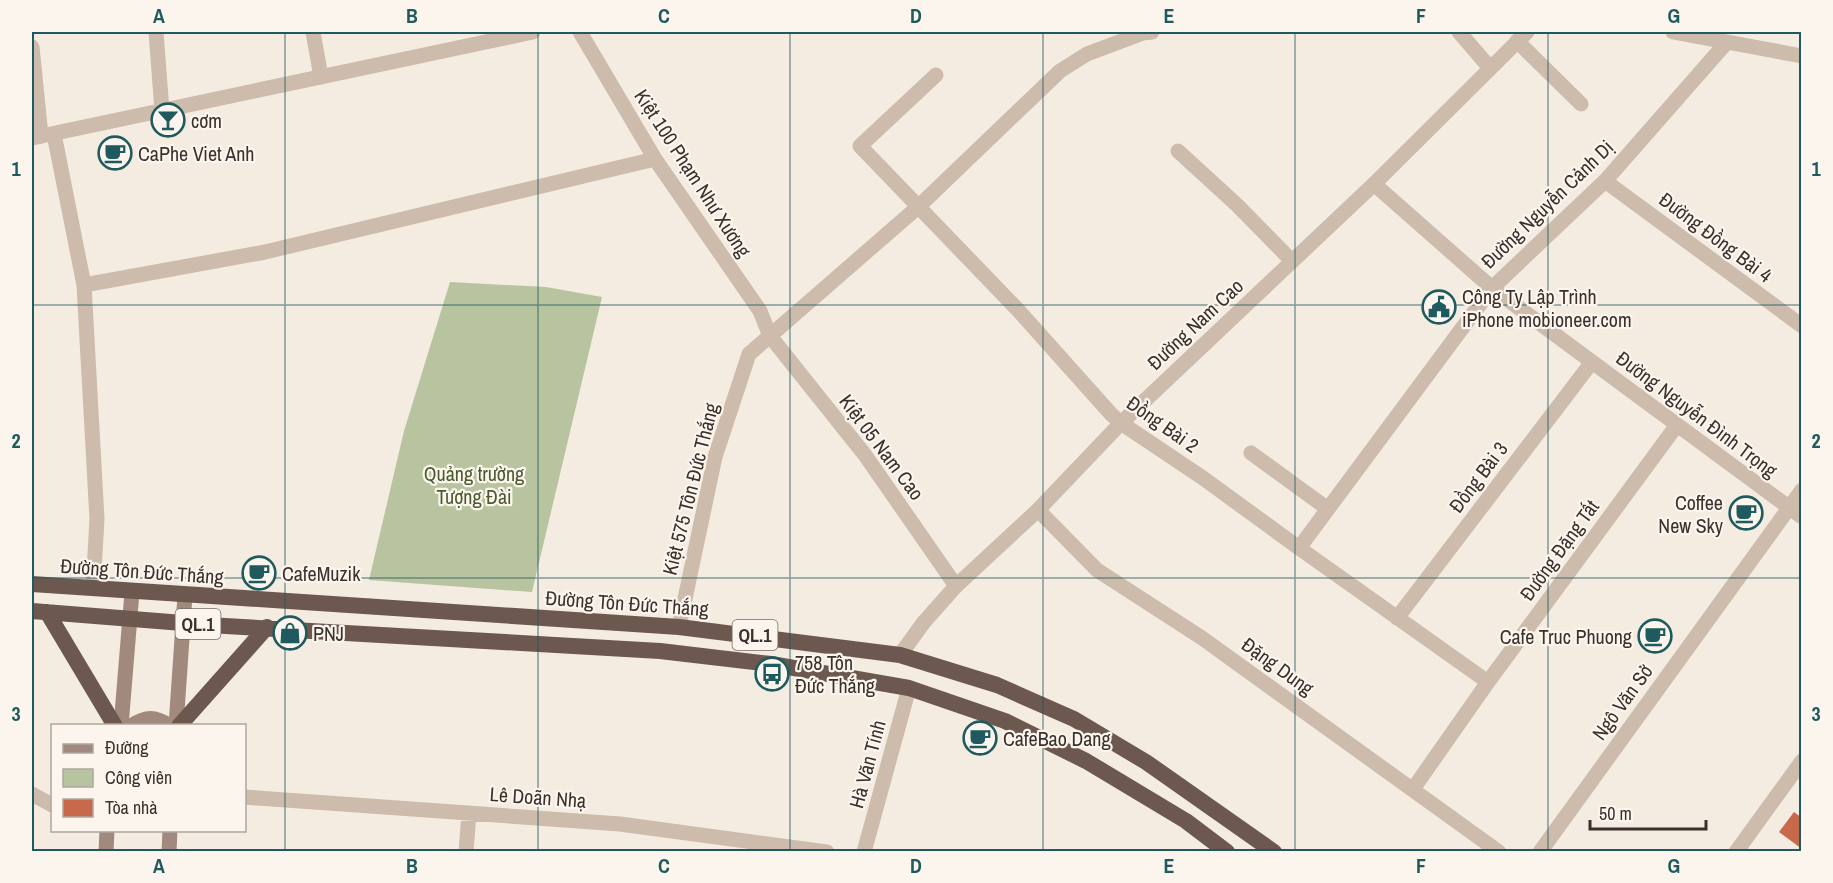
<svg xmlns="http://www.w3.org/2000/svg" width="1833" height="883" font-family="'Archivo Narrow',sans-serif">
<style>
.green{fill:#b8c4a0}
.building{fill:#c8694b}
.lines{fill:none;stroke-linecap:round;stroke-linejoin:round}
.minor{stroke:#cdbbac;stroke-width:15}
.tertiary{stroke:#cdbbac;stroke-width:15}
.secondary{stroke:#a18a7d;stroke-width:15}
.trunk{stroke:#6c584f;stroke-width:16}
.grid{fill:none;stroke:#1f5a5e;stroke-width:1.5;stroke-opacity:0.55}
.labels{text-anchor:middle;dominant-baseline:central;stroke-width:4.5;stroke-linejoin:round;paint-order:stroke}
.shield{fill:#fbf5ee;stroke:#756b66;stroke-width:1.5}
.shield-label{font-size:18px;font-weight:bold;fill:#3b302b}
.poi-label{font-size:20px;fill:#3b302b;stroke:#fbf5ee;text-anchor:start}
.street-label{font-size:20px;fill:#3b302b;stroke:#fbf5ee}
.park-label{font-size:20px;fill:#4a5a2e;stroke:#fbf5ee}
.neatline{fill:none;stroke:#1f5a5e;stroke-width:2}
.grid-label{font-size:20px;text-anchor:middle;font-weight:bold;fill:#1f5a5e}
</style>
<rect width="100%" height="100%" fill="#f4ebe1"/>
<!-- green -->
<path class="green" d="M 450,282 L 546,287 L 602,297 L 532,592 L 369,580 L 404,431 Z"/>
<!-- building -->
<path class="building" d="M 1794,812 L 1802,818 L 1802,849 L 1779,832 Z"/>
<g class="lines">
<!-- minor -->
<path class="minor" d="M 156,32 L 162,111
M 313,32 L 321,77
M 580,32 L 655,159 L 760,311 L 770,336 L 865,455 L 956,586
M 1459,32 L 1490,68
M 1673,32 L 1802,56
M 1517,41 L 1581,104
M 32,47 L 41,136
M 936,75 L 860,146 L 1018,310 L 1111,414 L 1121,423 L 1203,478 L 1299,548 L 1488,682
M 54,134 L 84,285 L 97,519 L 93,588
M 1178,151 L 1237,205 L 1292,261
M 1605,181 L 1802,326
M 1374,184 L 1492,288 L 1802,517
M 84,285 L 265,252 L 655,159
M 1251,453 L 1328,509
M 1038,510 L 1097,570 L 1202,638 L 1499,852
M 1299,548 L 1492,288 L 1605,181 L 1727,42
M 1397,618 L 1592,362
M 679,627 L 715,457 L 749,354 L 918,207 L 1060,71 L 1087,54 L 1143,33 L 1152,32
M 1413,789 L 1488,682 L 1677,425
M 32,794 L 52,805
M 244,797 L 620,824 L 827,852
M 466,852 L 469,813
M 864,852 L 909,688
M 1736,852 L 1802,761"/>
<!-- tertiary -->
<path class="tertiary" d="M 32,138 L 533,32
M 900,655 L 924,622 L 956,586 L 1038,510 L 1121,423 L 1374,184 L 1527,32
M 1540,852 L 1802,490"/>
<!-- secondary -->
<path class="secondary" d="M 121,726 L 132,592
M 131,726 C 146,716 155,716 170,726
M 176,726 L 185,595
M 106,852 L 107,830
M 169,852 L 170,830"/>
<!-- trunk -->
<path class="trunk" d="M 32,584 L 679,627 L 900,655 L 997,685 L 1074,719 L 1146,762 L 1274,852
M 32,611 L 208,625 L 660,651 L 771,664 L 909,688 L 1005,721 L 1086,761 L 1186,821 L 1227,852
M 47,612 L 115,726
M 179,726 L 267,627"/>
</g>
<!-- grid -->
<path class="grid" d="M 285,32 L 285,852M 538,32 L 538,852M 790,32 L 790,852M 1043,32 L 1043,852M 1295,32 L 1295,852M 1548,32 L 1548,852M 32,305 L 1802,305M 32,578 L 1802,578"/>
<!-- icons -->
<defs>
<g id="bar-ring" transform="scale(1.725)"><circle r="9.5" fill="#fbf5ee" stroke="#1f5a5e" stroke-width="1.5"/><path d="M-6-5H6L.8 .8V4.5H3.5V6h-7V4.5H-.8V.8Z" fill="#1f5a5e"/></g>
<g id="cafe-ring" transform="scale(1.725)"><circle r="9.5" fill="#fbf5ee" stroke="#1f5a5e" stroke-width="1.5"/><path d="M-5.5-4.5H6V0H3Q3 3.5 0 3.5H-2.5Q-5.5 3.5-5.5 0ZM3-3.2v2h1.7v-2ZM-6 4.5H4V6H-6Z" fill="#1f5a5e"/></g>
<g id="civic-ring" transform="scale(1.725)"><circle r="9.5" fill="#fbf5ee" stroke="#1f5a5e" stroke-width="1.5"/><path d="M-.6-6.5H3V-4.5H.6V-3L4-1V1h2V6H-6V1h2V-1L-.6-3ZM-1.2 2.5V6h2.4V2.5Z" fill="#1f5a5e"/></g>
<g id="shop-ring" transform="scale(1.725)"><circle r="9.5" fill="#fbf5ee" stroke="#1f5a5e" stroke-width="1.5"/><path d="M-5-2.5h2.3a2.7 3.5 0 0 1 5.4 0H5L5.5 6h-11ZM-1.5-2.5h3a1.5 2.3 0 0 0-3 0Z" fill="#1f5a5e"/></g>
<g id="bus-ring" transform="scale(1.725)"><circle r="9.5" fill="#fbf5ee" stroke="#1f5a5e" stroke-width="1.5"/><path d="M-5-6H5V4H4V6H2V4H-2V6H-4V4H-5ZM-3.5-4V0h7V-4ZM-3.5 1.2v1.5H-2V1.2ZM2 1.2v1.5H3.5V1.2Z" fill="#1f5a5e"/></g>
</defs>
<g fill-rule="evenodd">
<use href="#bar-ring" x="168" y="120"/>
<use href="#cafe-ring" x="115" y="153"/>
<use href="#civic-ring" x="1439" y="307"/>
<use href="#cafe-ring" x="1746" y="513"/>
<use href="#cafe-ring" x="259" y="573"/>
<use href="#shop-ring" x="290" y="633"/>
<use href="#cafe-ring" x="1655" y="636"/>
<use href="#bus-ring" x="772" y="674"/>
<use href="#cafe-ring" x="980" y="738"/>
</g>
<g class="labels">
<!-- shield labels -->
<g class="shield">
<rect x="175.5" y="609" width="45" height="30" rx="4.5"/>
<rect x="732.5" y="620" width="45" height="30" rx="4.5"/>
</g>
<g class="shield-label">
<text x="198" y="624">QL.1</text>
<text x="755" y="635">QL.1</text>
</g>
<!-- poi labels -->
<g class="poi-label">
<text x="191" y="120">cơm</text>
<text x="138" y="153">CaPhe Viet Anh</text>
<text x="1462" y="296">Công Ty Lập Trình<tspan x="1462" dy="23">iPhone mobioneer.com</tspan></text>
<text x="1723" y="502" text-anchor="end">Coffee<tspan x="1723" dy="23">New Sky</tspan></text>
<text x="282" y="573">CafeMuzik</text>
<text x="313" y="633">PNJ</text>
<text x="1632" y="636" text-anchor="end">Cafe Truc Phuong</text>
<text x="795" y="662">758 Tôn<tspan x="795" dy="23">Đức Thắng</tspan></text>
<text x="1003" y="738">CafeBao Dang</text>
</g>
<!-- street labels -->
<g class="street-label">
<text transform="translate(693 173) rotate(57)">Kiệt 100 Phạm Như Xương</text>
<text transform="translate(1547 204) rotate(-44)">Đường Nguyễn Cảnh Dị</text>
<text transform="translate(1716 237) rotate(37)">Đường Đồng Bài 4</text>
<text transform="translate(1195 324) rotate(-43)">Đường Nam Cao</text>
<text transform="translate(1697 414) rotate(37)">Đường Nguyễn Đình Trọng</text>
<text transform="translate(1163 424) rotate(35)">Đồng Bài 2</text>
<text transform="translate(882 447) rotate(53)">Kiệt 05 Nam Cao</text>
<text transform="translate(1478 477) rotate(-53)">Đồng Bài 3</text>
<text transform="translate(690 489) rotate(-76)">Kiệt 575 Tôn Đức Thắng</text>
<text transform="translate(1559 550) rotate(-54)">Đường Đặng Tất</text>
<text transform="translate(142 571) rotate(4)">Đường Tôn Đức Thắng</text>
<text transform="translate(627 603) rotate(4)">Đường Tôn Đức Thắng</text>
<text transform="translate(1278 666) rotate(36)">Đặng Dung</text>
<text transform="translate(1622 702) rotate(-54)">Ngô Văn Sở</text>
<text transform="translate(867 764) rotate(-75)">Hà Văn Tính</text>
<text transform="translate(538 797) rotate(4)">Lê Doãn Nhạ</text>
</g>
<!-- park labels -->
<g class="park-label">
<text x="474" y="473">Quảng trường<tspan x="474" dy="23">Tượng Đài</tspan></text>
</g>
</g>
<!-- border -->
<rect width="1833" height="883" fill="none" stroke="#fbf5ee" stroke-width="66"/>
<!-- legend -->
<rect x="51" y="724" width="195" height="108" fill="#fbf5ee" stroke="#aea6a0" stroke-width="1.5"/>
<rect x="63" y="744" width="30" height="9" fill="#a18a7d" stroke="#aea6a0" stroke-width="1.5"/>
<text x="105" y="754" font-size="18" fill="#3b302b">Đường</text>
<rect x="63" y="769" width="30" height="18" fill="#b8c4a0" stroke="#aea6a0" stroke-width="1.5"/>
<text x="105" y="784" font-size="18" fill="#3b302b">Công viên</text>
<rect x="63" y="799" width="30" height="18" fill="#c8694b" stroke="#aea6a0" stroke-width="1.5"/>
<text x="105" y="814" font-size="18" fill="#3b302b">Tòa nhà</text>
<!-- scale -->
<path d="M1590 820v9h116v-9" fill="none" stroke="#3b302b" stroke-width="3"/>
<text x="1599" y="820" font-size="18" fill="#3b302b" stroke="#fbf5ee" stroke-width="4.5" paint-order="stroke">50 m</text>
<rect x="33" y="33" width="1767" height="817" class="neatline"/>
<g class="grid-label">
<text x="159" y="23">A</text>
<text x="412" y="23">B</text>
<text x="664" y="23">C</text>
<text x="916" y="23">D</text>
<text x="1169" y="23">E</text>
<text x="1421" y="23">F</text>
<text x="1674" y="23">G</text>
<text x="16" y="176">1</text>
<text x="1816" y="176">1</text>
<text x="16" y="448">2</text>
<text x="1816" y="448">2</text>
<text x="16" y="721">3</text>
<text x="1816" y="721">3</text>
<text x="159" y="873">A</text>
<text x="412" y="873">B</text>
<text x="664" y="873">C</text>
<text x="916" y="873">D</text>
<text x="1169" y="873">E</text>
<text x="1421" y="873">F</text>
<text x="1674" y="873">G</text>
</g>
</svg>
